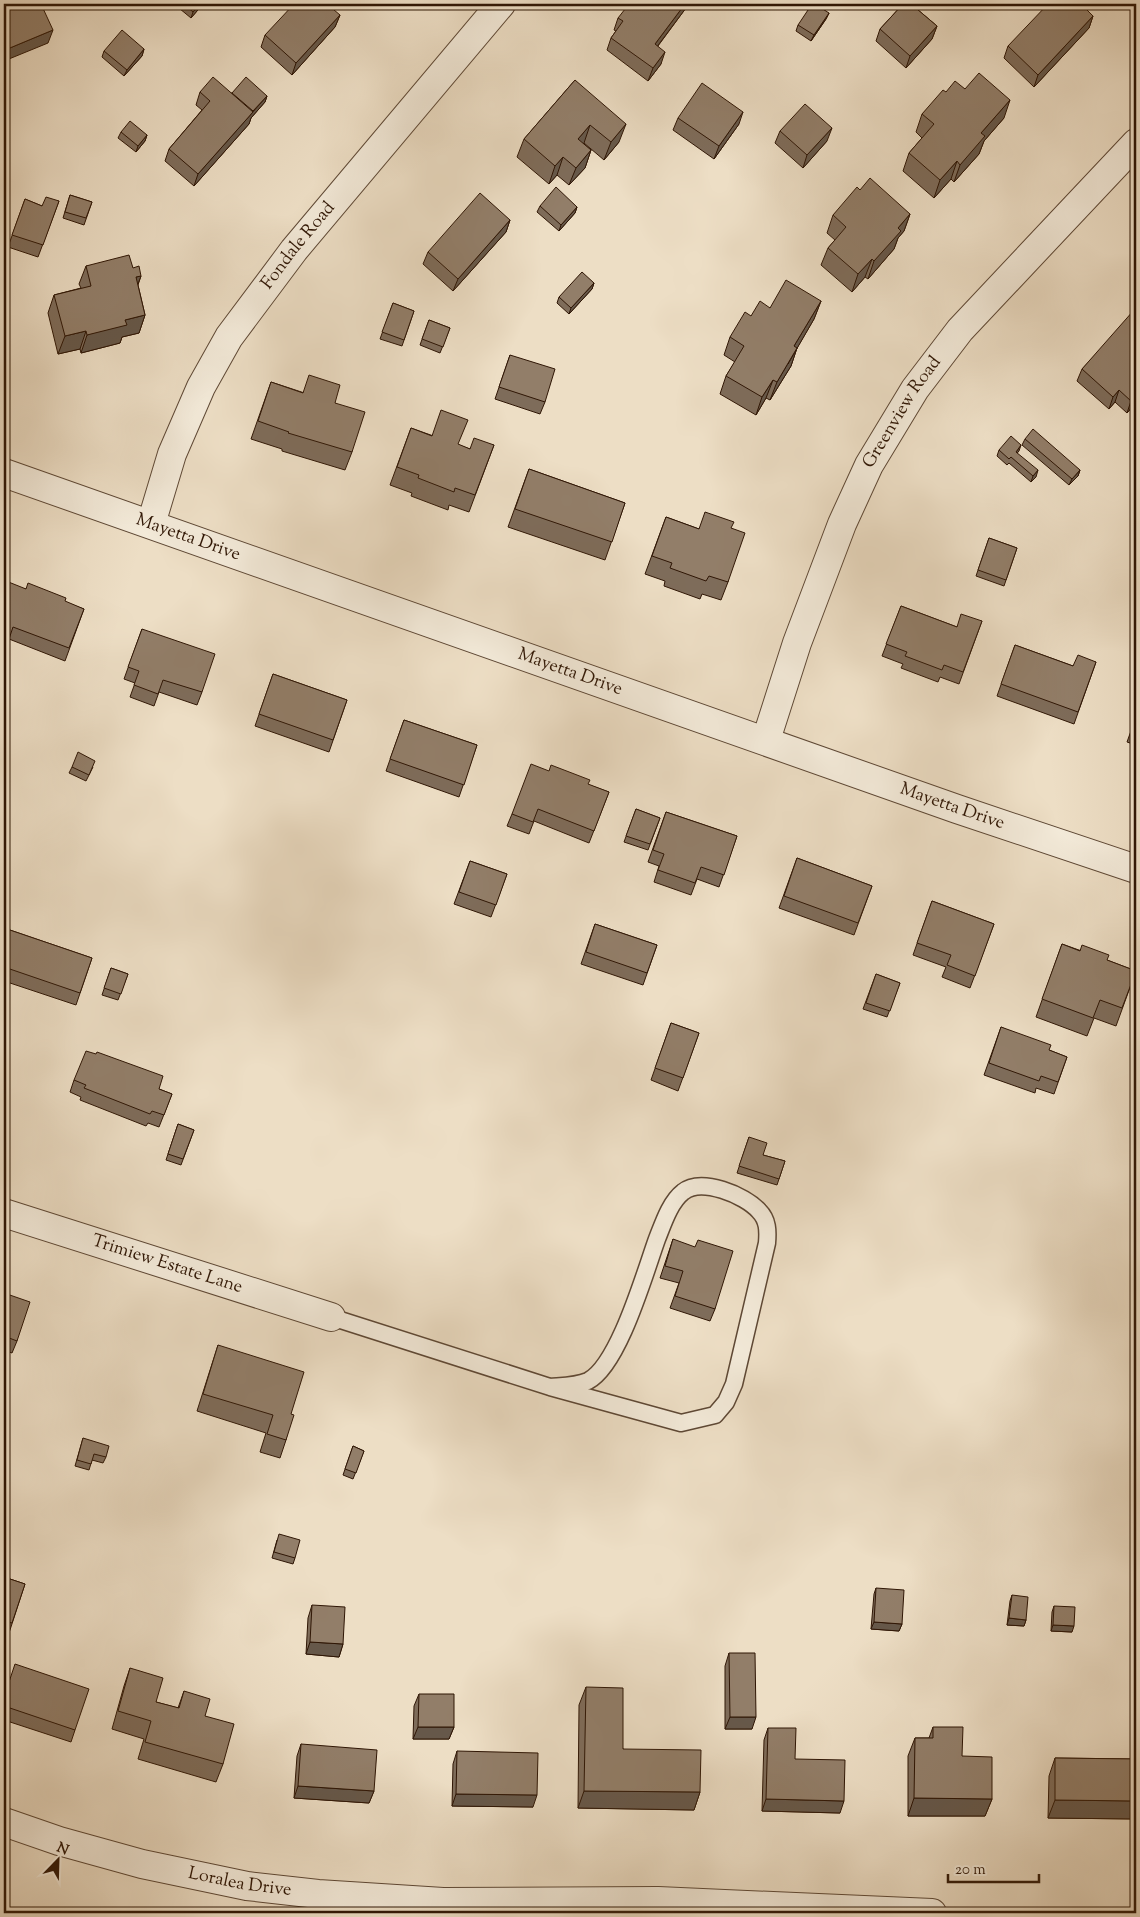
<svg xmlns="http://www.w3.org/2000/svg" width="1140" height="1917" font-family="'Sorts Mill Goudy',serif">
<style>
.lines{fill:none;stroke-linecap:round;stroke-linejoin:round}
.service-casing{stroke:#5e4835;stroke-width:19}
.minor-casing{stroke:#5e4835;stroke-width:30}
.service{stroke:#f3ead9;stroke-width:16}
.minor{stroke:#f3ead9;stroke-width:28}
.wall{fill:#7e6c5a;stroke:#2f1605}
.shaded-wall{fill:#66584a;stroke:#2f1605}
.building{fill:#927e69;stroke:#2f1605}
.labels{text-anchor:middle;dominant-baseline:central;stroke-width:5;stroke-linejoin:round;paint-order:stroke}
.street-label{font-size:18px;fill:#2f1605;stroke:#f3ead9}
</style>
<rect width="100%" height="100%" fill="#eddec5"/>
<filter id="stains"><feTurbulence type="fractalNoise" baseFrequency=".004" numOctaves="4"/><feColorMatrix values="0 0 0 0 .2 0 0 0 0 .09 0 0 0 0 .02 0 0 0 .5 -.17"/></filter>
<radialGradient id="worn" r=".72"><stop offset=".6" stop-color="#630" stop-opacity="0"/><stop offset="1" stop-color="#630" stop-opacity=".3"/></radialGradient>
<g class="lines">
<!-- service casing -->
<g class="service-casing">
<path id="service" d="M 331,1317 L 550,1387 L 681,1423 L 715,1415 L 726,1402 L 734,1384 L 767,1243 C 768,1231 768,1220 759,1211 C 745,1195 701,1177 683,1192 C 670,1202 663,1224 657,1239 C 645,1272 619,1365 588,1381 C 577,1386 562,1386 550,1387"/>
</g>
<!-- minor casing -->
<g class="minor-casing">
<g id="minor">
<path id="s1" d="M 4,473 L 957,809 L 1136,869"/>
<path id="s2" d="M 151,524 L 172,454 L 201,387 L 229,337 L 294,250 L 501,4"/>
<path id="s3" d="M 766,740 L 797,643 L 842,524 L 869,465 L 915,389 L 960,330 L 1136,143"/>
<path id="s4" d="M 4,1213 L 331,1317"/>
<path id="s5" d="M 4,1822 L 59,1841 L 142,1864 L 247,1886 L 318,1894 L 443,1902 L 658,1901 L 932,1913"/>
</g>
</g>
<!-- service -->
<use href="#service" class="service"/>
<!-- minor -->
<use href="#minor" class="minor"/>
</g>
<!-- wall -->
<path class="wall" d="M 174,4 L 203,4 L 191,18 Z
M 903,4 L 922,4 L 917,9 L 937,26 L 932,39 L 906,68 L 876,41 L 880,29 Z
M 686,8 L 658,46 L 661,64 L 648,81 L 607,50 L 611,38 L 616,31 L 614,30 L 618,18 Z
M 829,13 L 826,19 L 811,41 L 796,31 L 798,25 Z
M 340,15 L 335,27 L 292,75 L 261,47 L 265,35 Z
M 1093,16 L 1089,28 L 1034,87 L 1004,58 L 1008,46 Z
M 144,49 L 142,56 L 124,76 L 102,57 L 104,51 Z
M 575,80 L 619,142 L 604,160 L 584,143 L 583,143 L 591,150 L 585,168 L 569,185 L 557,175 L 549,184 L 517,157 L 524,139 Z
M 965,89 L 1004,118 L 984,141 L 979,154 L 954,182 L 951,179 L 934,198 L 903,171 L 909,153 L 922,138 L 916,132 L 922,114 L 946,92 Z
M 200,92 L 232,93 L 267,96 L 265,102 L 251,118 L 249,124 L 194,186 L 165,161 L 169,149 L 202,110 L 196,105 Z
M 678,118 L 739,124 L 714,159 L 673,130 Z
M 780,131 L 827,141 L 803,168 L 775,143 Z
M 121,132 L 147,135 L 145,141 L 136,152 L 118,138 Z
M 860,190 L 910,214 L 904,231 L 898,238 L 894,249 L 868,279 L 865,277 L 852,292 L 821,265 L 828,248 L 835,240 L 827,233 L 833,215 Z
M 70,195 L 92,202 L 84,225 L 63,218 Z
M 25,199 L 42,206 L 59,201 L 38,257 L 8,247 Z
M 540,206 L 577,207 L 575,213 L 559,231 L 537,212 Z
M 510,220 L 506,232 L 453,291 L 423,264 L 428,252 Z
M 86,266 L 133,268 L 141,276 L 138,285 L 145,315 L 139,333 L 122,337 L 120,343 L 81,353 L 80,349 L 58,354 L 48,313 L 54,295 L 81,288 L 79,284 Z
M 594,283 L 592,289 L 569,314 L 557,303 L 559,297 Z
M 821,301 L 814,319 L 797,348 L 791,366 L 770,400 L 766,398 L 756,415 L 720,394 L 726,376 L 735,362 L 724,355 L 730,337 L 751,316 L 770,308 Z
M 393,303 L 414,311 L 402,346 L 380,339 Z
M 1136,312 L 1136,410 L 1133,406 L 1127,413 L 1115,402 L 1109,409 L 1077,381 L 1082,369 Z
M 429,320 L 450,328 L 440,353 L 420,345 Z
M 510,355 L 545,402 L 540,414 L 495,399 Z
M 271,382 L 335,403 L 352,452 L 345,470 L 282,451 L 282,449 L 251,439 Z
M 411,428 L 470,449 L 494,445 L 469,512 L 449,505 L 448,510 L 411,496 L 412,493 L 390,485 Z
M 1025,439 L 1080,470 L 1078,476 L 1069,485 L 1022,445 Z
M 999,450 L 1019,451 L 1017,453 L 1036,477 L 1031,482 L 1009,463 L 1007,465 L 997,456 Z
M 529,469 L 625,503 L 605,560 L 508,527 Z
M 666,517 L 699,529 L 731,528 L 728,582 L 721,600 L 702,594 L 700,599 L 664,586 L 665,581 L 645,574 Z
M 989,538 L 1017,548 L 1004,586 L 976,576 Z
M 1136,579 L 1136,594 L 1131,592 Z
M 4,586 L 26,589 L 84,609 L 65,661 L 9,639 L 4,651 Z
M 901,606 L 957,627 L 982,621 L 959,684 L 940,677 L 938,682 L 901,668 L 903,664 L 882,656 Z
M 142,629 L 202,692 L 197,705 L 159,692 L 154,706 L 130,697 L 135,683 L 124,679 Z
M 1015,645 L 1073,666 L 1096,662 L 1074,724 L 997,696 Z
M 273,674 L 347,700 L 329,752 L 255,726 Z
M 1136,717 L 1136,745 L 1127,742 Z
M 404,720 L 477,745 L 459,797 L 386,771 Z
M 72,767 L 93,767 L 86,781 L 69,773 Z
M 549,771 L 609,792 L 589,843 L 534,821 L 529,834 L 507,826 L 512,814 Z
M 636,809 L 660,818 L 648,850 L 624,842 Z
M 666,812 L 737,836 L 719,887 L 697,879 L 691,895 L 654,882 L 659,866 L 648,862 Z
M 797,858 L 872,886 L 854,935 L 779,908 Z
M 470,861 L 507,874 L 491,917 L 454,904 Z
M 932,901 L 994,924 L 970,988 L 942,977 L 946,967 L 913,955 Z
M 595,924 L 657,945 L 643,985 L 581,964 Z
M 4,928 L 92,958 L 76,1005 L 4,981 Z
M 1062,944 L 1107,960 L 1136,971 L 1116,1026 L 1094,1018 L 1087,1036 L 1036,1017 Z
M 111,968 L 128,974 L 118,1000 L 102,995 Z
M 876,974 L 900,983 L 887,1017 L 863,1009 Z
M 671,1023 L 699,1033 L 678,1091 L 651,1080 Z
M 1001,1027 L 1049,1050 L 1067,1057 L 1054,1094 L 1036,1088 L 1035,1093 L 984,1075 Z
M 74,1080 L 159,1089 L 172,1094 L 159,1127 L 148,1123 L 146,1126 L 80,1100 L 81,1097 L 70,1092 Z
M 178,1124 L 194,1130 L 181,1165 L 166,1160 Z
M 749,1137 L 763,1155 L 785,1161 L 777,1185 L 737,1173 Z
M 673,1239 L 715,1309 L 710,1321 L 670,1308 L 679,1283 L 660,1278 Z
M 4,1293 L 17,1341 L 12,1353 L 4,1350 Z
M 218,1345 L 291,1414 L 286,1440 L 280,1458 L 260,1452 L 266,1433 L 197,1411 Z
M 83,1438 L 106,1457 L 103,1463 L 92,1460 L 89,1470 L 75,1466 Z
M 353,1446 L 364,1451 L 353,1479 L 343,1475 Z
M 277,1540 L 295,1558 L 293,1564 L 272,1558 Z
M 4,1577 L 25,1584 L 8,1636 L 4,1634 Z
M 876,1588 L 902,1624 L 899,1631 L 871,1629 L 874,1594 Z
M 1012,1595 L 1026,1620 L 1024,1626 L 1007,1625 L 1010,1601 Z
M 312,1605 L 343,1644 L 339,1657 L 306,1654 L 308,1618 Z
M 1054,1606 L 1072,1632 L 1051,1631 L 1052,1612 Z
M 729,1653 L 752,1729 L 725,1729 L 725,1666 Z
M 130,1668 L 156,1702 L 178,1708 L 184,1691 L 205,1716 L 223,1764 L 216,1782 L 138,1759 L 144,1739 L 112,1729 L 124,1686 Z
M 586,1687 L 623,1749 L 700,1792 L 694,1810 L 578,1808 L 579,1705 Z
M 419,1694 L 454,1727 L 449,1739 L 413,1739 L 414,1706 Z
M 4,1696 L 75,1730 L 71,1742 L 4,1720 Z
M 933,1727 L 962,1756 L 992,1799 L 985,1816 L 908,1816 L 908,1756 L 915,1738 L 929,1738 Z
M 768,1728 L 795,1759 L 840,1813 L 762,1811 L 764,1740 Z
M 301,1744 L 374,1791 L 369,1803 L 294,1798 L 297,1756 Z
M 457,1751 L 533,1807 L 452,1806 L 453,1764 Z
M 1055,1758 L 1136,1759 L 1136,1819 L 1048,1818 L 1049,1776 Z"/>
<!-- shaded-wall -->
<path class="shaded-wall" d="M 200,4 L 203,4 L 191,18 L 193,12 Z
M 685,4 L 688,4 L 686,8 L 650,56 L 655,44 Z
M 918,4 L 922,4 L 916,10 Z
M 829,13 L 826,19 L 811,41 L 814,35 Z
M 340,15 L 335,27 L 292,75 L 296,63 Z
M 1093,16 L 1089,28 L 1034,87 L 1038,75 Z
M 937,26 L 932,39 L 906,68 L 910,56 Z
M 53,30 L 48,43 L 4,61 L 4,55 L 5,50 Z
M 144,49 L 142,56 L 124,76 L 127,70 Z
M 665,52 L 661,64 L 648,81 L 653,68 Z
M 267,96 L 265,102 L 251,118 L 249,124 L 194,186 L 198,174 Z
M 1010,100 L 1004,118 L 984,141 L 979,154 L 954,182 L 960,165 L 981,133 Z
M 743,112 L 739,124 L 714,159 L 719,146 Z
M 626,124 L 619,142 L 604,160 L 611,142 Z
M 590,125 L 584,143 L 572,157 L 578,139 Z
M 832,128 L 827,141 L 803,168 L 807,155 Z
M 147,135 L 145,141 L 136,152 L 138,146 Z
M 591,150 L 585,168 L 569,185 L 576,168 Z
M 563,157 L 557,175 L 549,184 L 555,166 Z
M 957,161 L 951,179 L 934,198 L 940,180 Z
M 577,207 L 575,213 L 559,231 L 561,225 Z
M 910,214 L 904,231 L 898,238 L 894,249 L 868,279 L 874,261 L 898,228 Z
M 510,220 L 506,232 L 453,291 L 458,279 Z
M 872,259 L 865,277 L 852,292 L 858,274 Z
M 141,276 L 134,294 L 136,277 Z
M 594,283 L 592,289 L 569,314 L 571,308 Z
M 821,301 L 814,319 L 788,364 L 794,346 Z
M 145,315 L 139,333 L 122,337 L 120,343 L 81,353 L 87,335 L 125,320 Z
M 86,331 L 80,349 L 58,354 L 65,336 Z
M 797,348 L 791,366 L 770,400 L 777,382 Z
M 773,380 L 766,398 L 756,415 L 762,397 Z
M 1119,390 L 1115,402 L 1109,409 L 1113,397 Z
M 1136,395 L 1133,406 L 1127,413 L 1131,401 Z
M 1021,445 L 1019,451 L 1013,458 L 1016,452 Z
M 1038,470 L 1036,477 L 1031,482 L 1033,476 Z
M 1080,470 L 1078,476 L 1069,485 L 1072,479 Z
M 1009,1618 L 1026,1620 L 1024,1626 L 1007,1625 Z
M 874,1622 L 902,1624 L 899,1631 L 871,1629 Z
M 1053,1625 L 1074,1626 L 1072,1632 L 1051,1631 Z
M 310,1642 L 343,1644 L 339,1657 L 306,1654 Z
M 730,1717 L 756,1717 L 752,1729 L 725,1729 Z
M 418,1727 L 454,1727 L 449,1739 L 413,1739 Z
M 298,1786 L 374,1791 L 369,1803 L 294,1798 Z
M 584,1791 L 700,1792 L 694,1810 L 578,1808 Z
M 456,1794 L 537,1795 L 533,1807 L 452,1806 Z
M 914,1798 L 992,1799 L 985,1816 L 908,1816 Z
M 766,1799 L 844,1801 L 840,1813 L 762,1811 Z
M 1055,1800 L 1136,1801 L 1136,1819 L 1048,1818 Z"/>
<!-- building -->
<path class="building" d="M 4,4 L 41,4 L 53,30 L 5,50 L 4,46 Z
M 184,4 L 200,4 L 193,12 Z
M 294,4 L 327,4 L 340,15 L 296,63 L 265,35 Z
M 629,4 L 685,4 L 655,44 L 665,52 L 653,68 L 611,38 L 623,21 L 618,18 Z
M 812,4 L 815,4 L 829,13 L 814,35 L 798,25 Z
M 903,4 L 911,4 L 937,26 L 910,56 L 880,29 Z
M 1048,4 L 1081,4 L 1093,16 L 1038,75 L 1008,46 Z
M 122,30 L 144,49 L 127,70 L 104,51 Z
M 979,73 L 1010,100 L 981,133 L 985,136 L 960,165 L 957,161 L 940,180 L 909,153 L 934,124 L 922,114 L 943,90 L 946,92 L 955,81 L 965,89 Z
M 213,77 L 253,112 L 198,174 L 169,149 L 210,101 L 200,92 Z
M 246,77 L 267,96 L 253,111 L 232,93 Z
M 575,80 L 626,124 L 611,142 L 590,125 L 578,139 L 591,150 L 576,168 L 563,157 L 555,166 L 524,139 Z
M 702,83 L 743,112 L 719,146 L 678,118 Z
M 805,104 L 832,128 L 807,155 L 780,131 Z
M 130,121 L 147,135 L 138,146 L 121,132 Z
M 870,178 L 910,214 L 898,228 L 901,231 L 874,261 L 872,259 L 858,274 L 828,248 L 846,227 L 833,215 L 857,187 L 860,190 Z
M 556,187 L 577,207 L 561,225 L 540,206 Z
M 480,193 L 510,220 L 458,279 L 428,252 Z
M 70,195 L 92,202 L 86,218 L 65,212 Z
M 46,197 L 59,201 L 43,245 L 12,235 L 25,199 L 42,206 Z
M 129,255 L 133,268 L 139,266 L 141,276 L 136,277 L 145,315 L 125,320 L 127,325 L 87,335 L 86,331 L 65,336 L 54,295 L 91,286 L 86,266 Z
M 582,272 L 594,283 L 571,308 L 559,297 Z
M 786,280 L 821,301 L 794,346 L 797,348 L 777,382 L 773,380 L 762,397 L 726,376 L 744,346 L 730,337 L 745,312 L 751,316 L 760,301 L 770,308 Z
M 393,303 L 414,311 L 404,340 L 382,332 Z
M 1134,310 L 1136,312 L 1136,395 L 1131,401 L 1119,390 L 1113,397 L 1082,369 Z
M 429,320 L 450,328 L 443,347 L 422,339 Z
M 510,355 L 555,369 L 545,402 L 499,387 Z
M 309,375 L 340,385 L 335,403 L 365,412 L 352,452 L 288,433 L 289,432 L 258,421 L 271,382 L 303,393 Z
M 441,410 L 468,420 L 458,444 L 470,449 L 474,438 L 494,445 L 475,495 L 455,488 L 454,492 L 418,478 L 419,475 L 397,467 L 411,428 L 432,436 Z
M 1033,429 L 1080,470 L 1072,479 L 1025,439 Z
M 1011,436 L 1021,445 L 1016,452 L 1038,470 L 1033,476 L 1011,457 L 1009,459 L 999,450 Z
M 529,469 L 625,503 L 612,542 L 515,509 Z
M 705,512 L 734,522 L 731,528 L 745,533 L 728,582 L 709,576 L 706,581 L 670,568 L 672,563 L 652,556 L 666,517 L 699,529 Z
M 989,538 L 1017,548 L 1006,580 L 978,570 Z
M 1136,579 L 1136,587 L 1133,586 Z
M 6,581 L 26,589 L 28,583 L 66,598 L 65,601 L 84,609 L 69,648 L 13,627 L 9,639 L 4,637 L 4,586 Z
M 901,606 L 957,627 L 961,614 L 982,621 L 963,672 L 944,665 L 942,670 L 905,656 L 907,652 L 886,644 Z
M 142,629 L 215,654 L 202,692 L 163,680 L 158,694 L 134,685 L 139,671 L 128,667 Z
M 1015,645 L 1073,666 L 1078,655 L 1096,662 L 1078,712 L 1001,684 Z
M 273,674 L 347,700 L 333,740 L 259,714 Z
M 1136,717 L 1136,731 L 1132,730 Z
M 404,720 L 477,745 L 464,785 L 390,759 Z
M 78,752 L 95,761 L 89,775 L 72,767 Z
M 531,764 L 549,771 L 551,765 L 590,780 L 588,784 L 609,792 L 594,831 L 538,809 L 533,822 L 512,814 Z
M 636,809 L 660,818 L 650,844 L 626,836 Z
M 666,812 L 737,836 L 724,875 L 701,867 L 695,883 L 658,870 L 664,854 L 653,850 Z
M 797,858 L 872,886 L 858,923 L 784,896 Z
M 470,861 L 507,874 L 496,905 L 459,892 Z
M 932,901 L 994,924 L 975,976 L 947,965 L 951,955 L 917,943 Z
M 595,924 L 657,945 L 647,973 L 586,952 Z
M 4,928 L 92,958 L 80,993 L 4,967 Z
M 1062,944 L 1080,951 L 1082,945 L 1109,955 L 1107,960 L 1136,971 L 1122,1008 L 1100,1000 L 1093,1018 L 1042,999 Z
M 111,968 L 128,974 L 121,994 L 104,988 Z
M 876,974 L 900,983 L 890,1011 L 866,1003 Z
M 671,1023 L 699,1033 L 683,1078 L 655,1068 Z
M 1001,1027 L 1051,1045 L 1049,1050 L 1067,1057 L 1058,1082 L 1041,1076 L 1039,1081 L 989,1063 Z
M 86,1051 L 96,1054 L 97,1052 L 163,1076 L 159,1089 L 172,1094 L 164,1115 L 152,1111 L 150,1114 L 84,1088 L 86,1085 L 74,1080 Z
M 178,1124 L 194,1130 L 183,1159 L 168,1154 Z
M 749,1137 L 767,1143 L 763,1155 L 785,1161 L 779,1179 L 739,1166 Z
M 673,1239 L 695,1247 L 698,1240 L 733,1251 L 715,1309 L 675,1296 L 683,1271 L 665,1266 Z
M 4,1293 L 30,1302 L 17,1341 L 4,1336 Z
M 218,1345 L 304,1372 L 291,1414 L 294,1415 L 286,1440 L 267,1434 L 273,1415 L 203,1394 Z
M 83,1438 L 109,1446 L 106,1457 L 94,1454 L 91,1464 L 77,1460 Z
M 353,1446 L 364,1451 L 356,1473 L 345,1469 Z
M 279,1534 L 300,1540 L 295,1558 L 274,1552 Z
M 4,1577 L 25,1584 L 12,1623 L 4,1621 Z
M 876,1588 L 904,1590 L 902,1624 L 874,1622 Z
M 1012,1595 L 1028,1597 L 1026,1620 L 1009,1618 Z
M 312,1605 L 345,1607 L 343,1644 L 310,1642 Z
M 1054,1606 L 1075,1607 L 1074,1626 L 1053,1625 Z
M 729,1653 L 755,1653 L 756,1717 L 730,1717 Z
M 15,1664 L 89,1689 L 75,1730 L 4,1706 L 4,1697 Z
M 130,1668 L 163,1678 L 156,1702 L 179,1708 L 184,1691 L 210,1699 L 205,1716 L 234,1724 L 223,1764 L 145,1742 L 151,1721 L 118,1711 Z
M 586,1687 L 623,1688 L 623,1749 L 701,1750 L 700,1792 L 584,1791 Z
M 419,1694 L 454,1694 L 454,1727 L 418,1727 Z
M 933,1727 L 963,1727 L 962,1756 L 992,1757 L 992,1799 L 914,1798 L 915,1738 L 933,1738 Z
M 768,1728 L 796,1728 L 795,1759 L 845,1760 L 844,1801 L 766,1799 Z
M 301,1744 L 377,1750 L 374,1791 L 298,1786 Z
M 457,1751 L 538,1753 L 537,1795 L 456,1794 Z
M 1055,1758 L 1136,1759 L 1136,1801 L 1055,1800 Z"/>
<g class="labels">
<!-- street labels -->
<g class="street-label">
<text stroke="none"><textPath href="#s2" startOffset="318">Fondale Road</textPath></text>
<text stroke="none"><textPath href="#s3" startOffset="356">Greenview Road</textPath></text>
<text stroke="none"><textPath href="#s1" startOffset="195">Mayetta Drive</textPath></text>
<text stroke="none"><textPath href="#s1" startOffset="600">Mayetta Drive</textPath></text>
<text stroke="none"><textPath href="#s1" startOffset="1005">Mayetta Drive</textPath></text>
<text stroke="none"><textPath href="#s4" startOffset="171">Trimiew Estate Lane</textPath></text>
<text stroke="none"><textPath href="#s5" startOffset="244">Loralea Drive</textPath></text>
</g>
</g>
<!-- margin -->
<rect width="1140" height="1917" fill="none" stroke="#eddec5" stroke-width="20"/>
<rect x="5" y="5" width="1130" height="1907" fill="none" stroke="#2f1605" stroke-width="2.5"/>
<rect x="10" y="10" width="1120" height="1897" fill="none" stroke="#2f1605"/>
<!-- north arrow -->
<g transform="translate(58 1860) rotate(23)" stroke="#f3ead9" stroke-width="4" paint-order="stroke">
<path d="M0-4L9 19L0 12L-9 19Z" fill="#2f1605"/>
<text y="-8" font-size="14" font-weight="bold" text-anchor="middle" fill="#2f1605">N</text>
</g>
<!-- scale -->
<path d="M948 1874v8h91v-8" fill="none" stroke="#2f1605" stroke-width="2.5"/>
<text x="955" y="1874" font-size="15" fill="#2f1605" stroke="#f3ead9" stroke-width="4" paint-order="stroke">20 m</text>
<rect width="100%" height="100%" filter="url(#stains)"/>
<rect width="100%" height="100%" fill="url(#worn)"/>
</svg>
